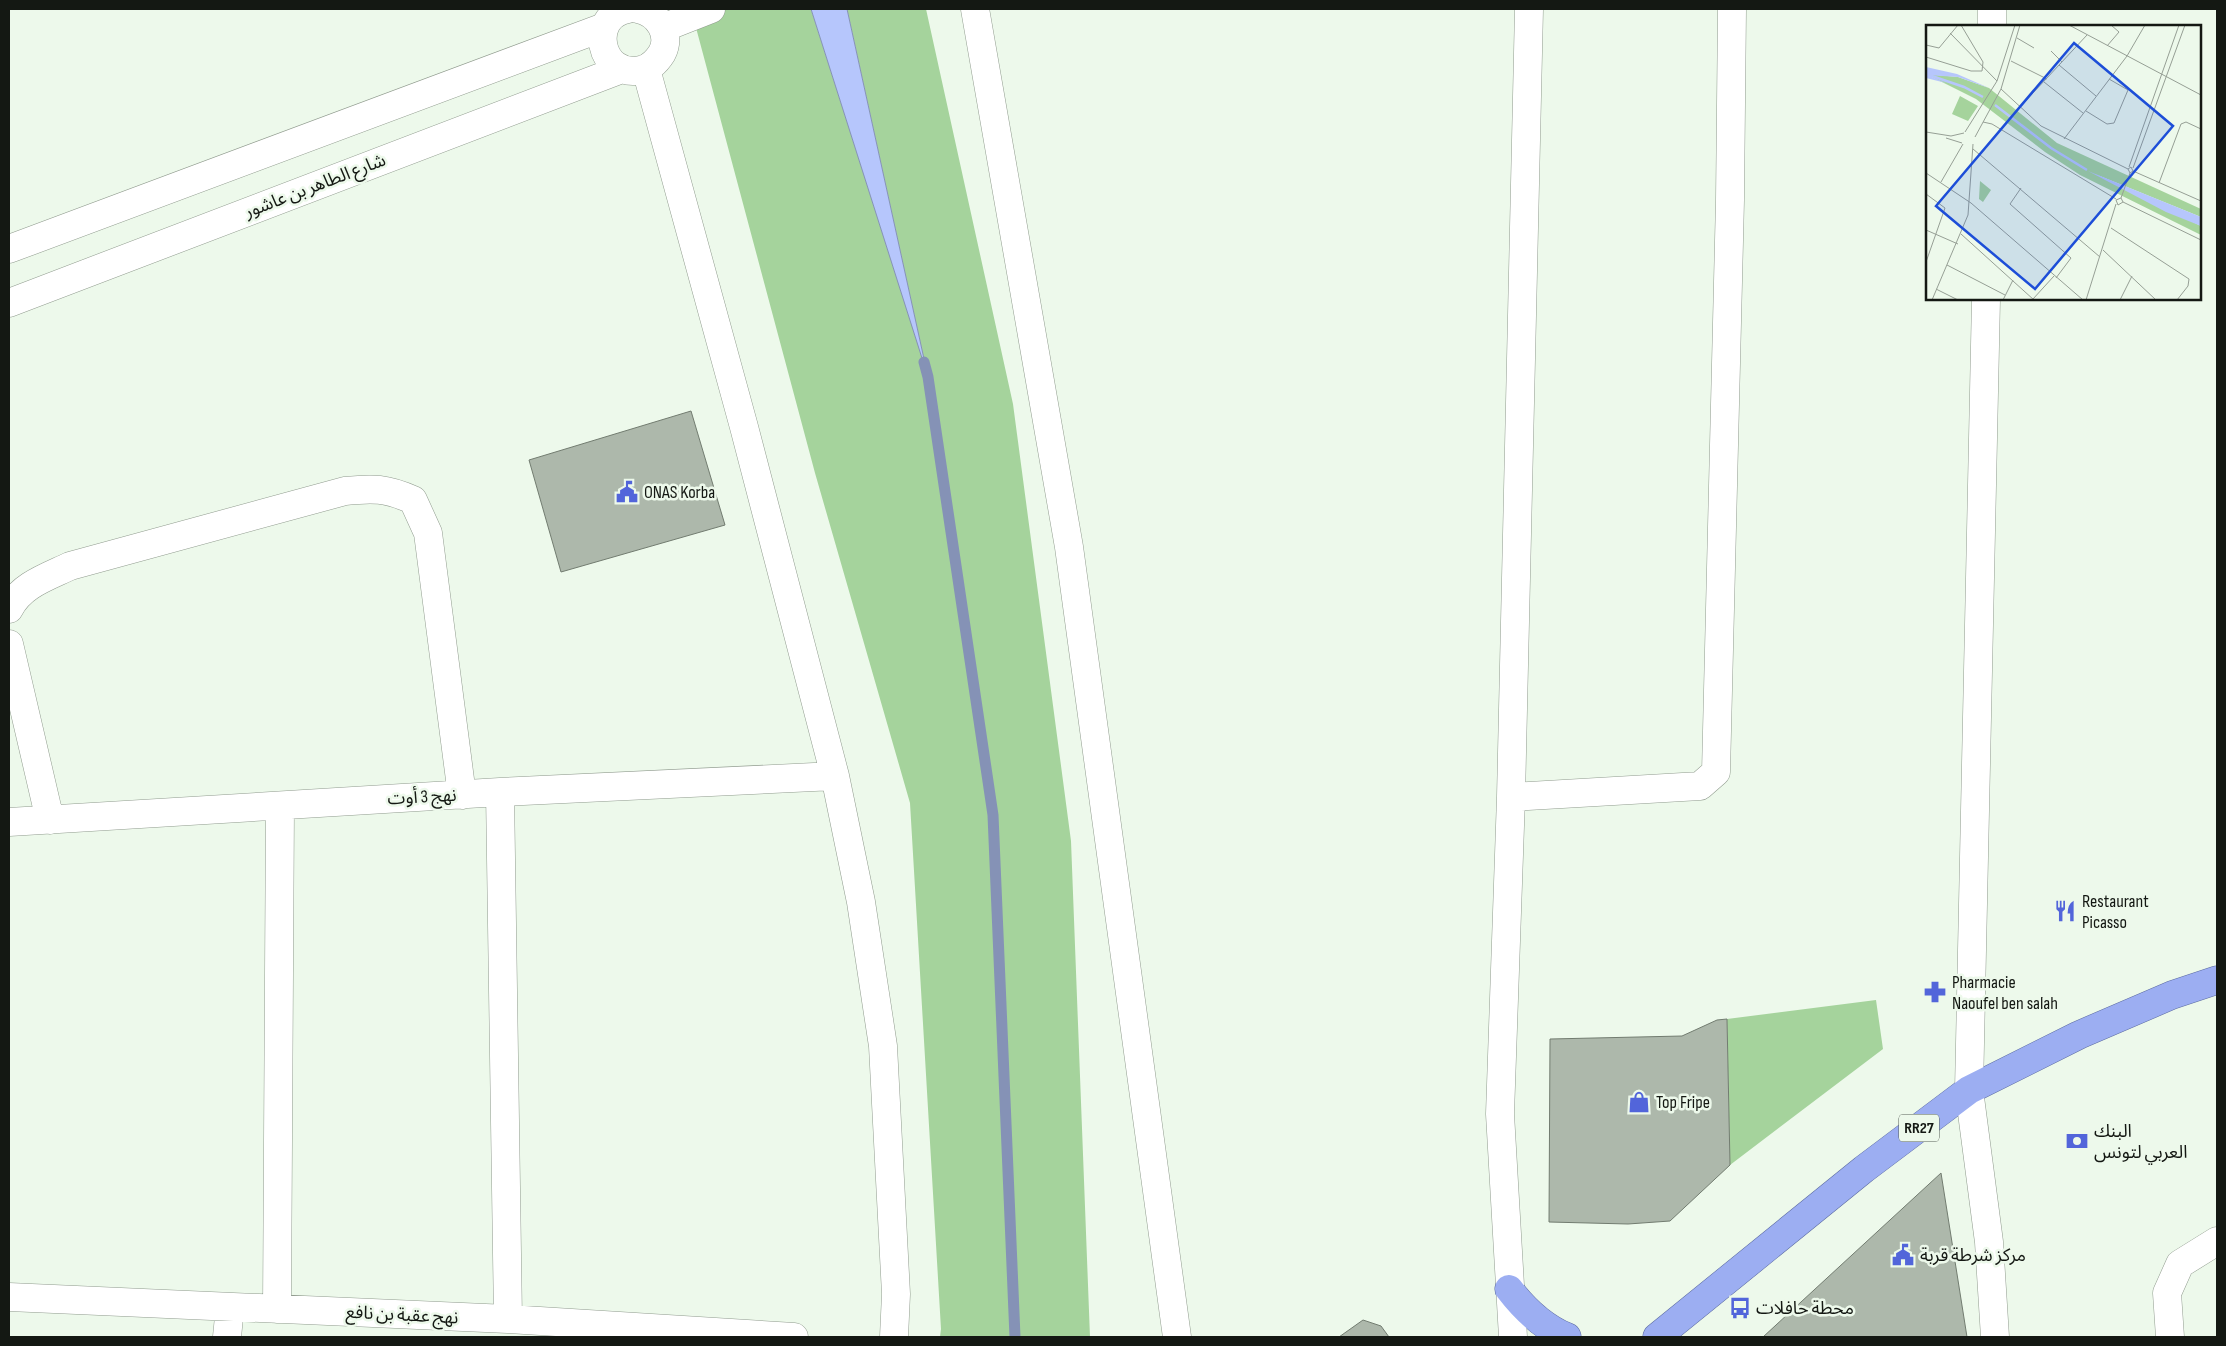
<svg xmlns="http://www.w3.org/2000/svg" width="2226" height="1346" font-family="'Sofia Sans Condensed','Noto Sans Arabic',sans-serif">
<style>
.green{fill:#a5d39c}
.water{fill:#b6c6fc;stroke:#8592b6}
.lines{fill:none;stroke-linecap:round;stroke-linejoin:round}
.stream{stroke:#8592b6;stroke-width:11}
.building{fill:#adb8ab;stroke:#727c70}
.minor-casing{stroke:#919c8f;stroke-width:29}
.trunk-casing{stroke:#5d6ca1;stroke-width:29}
.minor{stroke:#fff;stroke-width:28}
.trunk{stroke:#9caef2;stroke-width:28}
.labels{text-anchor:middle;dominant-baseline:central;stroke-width:5;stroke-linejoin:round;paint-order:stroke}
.shield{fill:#edf9eb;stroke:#555c54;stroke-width:1}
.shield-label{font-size:16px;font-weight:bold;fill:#141813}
.street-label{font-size:18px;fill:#141813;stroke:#edf9eb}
.poi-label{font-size:18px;fill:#141813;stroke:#edf9eb;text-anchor:start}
.inset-river{fill:none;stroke:#b6c6fc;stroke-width:2.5}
.inset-road{fill:none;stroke:#969f95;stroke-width:1}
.view{fill:#1d4ed8;fill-opacity:0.15;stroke:#1d4ed8;stroke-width:2.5}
.inset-edge{fill:none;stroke:#141813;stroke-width:2.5}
</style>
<rect width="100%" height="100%" fill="#edf9eb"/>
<!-- green -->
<path class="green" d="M 691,9 L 811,9 L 926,369 L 847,9 L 926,9 L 1013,404 L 1071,841 L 1090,1337 L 940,1337 L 941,1329 L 910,803 L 815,473 Z
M 1876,1000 L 1883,1049 L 1730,1165 L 1727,1019 Z"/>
<!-- water -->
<path class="water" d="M 811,9 L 847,9 L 928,377 Z"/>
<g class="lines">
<!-- stream -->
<path class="stream" d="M 924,362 L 928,377 L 993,815 L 1015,1337"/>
</g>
<!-- building -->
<path class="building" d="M 691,411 L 725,525 L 561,572 L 529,460 Z
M 1727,1019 L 1730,1165 L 1670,1221 L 1628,1224 L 1549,1222 L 1550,1039 L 1682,1036 L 1717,1020 Z
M 1941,1173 L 1967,1337 L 1763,1337 Z
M 1363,1320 L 1381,1326 L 1389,1337 L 1339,1337 Z"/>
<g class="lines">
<!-- minor casing -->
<g class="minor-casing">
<path id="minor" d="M 628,9 C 587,16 599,79 641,70 C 650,68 657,61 662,53 C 672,34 658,13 638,9
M 975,9 L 1069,547 L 1177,1337
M 1992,26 L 1992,9
M 663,28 L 711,9
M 646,69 L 744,427 L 835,776 L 861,902 L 883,1046 L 896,1294 L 894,1337
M 9,249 L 604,27
M 1986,299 L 1969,1090 L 1989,1242 L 1995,1337
M 9,303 L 622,69
M 9,609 C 21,585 47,577 70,566 L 345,491 C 373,488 386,488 413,500 L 428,533 L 462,795
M 9,644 L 50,820
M 500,792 L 508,1319
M 1511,797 L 1700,786 L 1716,772 L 1730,200 L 1732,9
M 9,822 L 500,792 L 835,776
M 9,1297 L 508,1319 L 794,1337
M 277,1309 L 280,806
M 227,1337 L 230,1307
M 1513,1337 L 1500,1114 L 1511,797 L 1529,9
M 2170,1337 L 2167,1293 L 2180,1264 L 2217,1241"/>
</g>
<!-- trunk casing -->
<g class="trunk-casing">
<path id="trunk" d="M 1509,1289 C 1525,1310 1543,1327 1567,1337
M 1657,1337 L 1864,1169 L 1969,1090 L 2079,1035 L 2172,995 L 2217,980"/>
</g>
<!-- minor -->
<use href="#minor" class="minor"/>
<!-- trunk -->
<use href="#trunk" class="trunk"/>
</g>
<!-- icons -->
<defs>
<g id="civic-bare" transform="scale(1.725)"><path d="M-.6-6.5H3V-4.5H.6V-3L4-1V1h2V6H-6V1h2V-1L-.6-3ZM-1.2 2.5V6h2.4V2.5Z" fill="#5265da" stroke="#edf9eb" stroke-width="2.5" paint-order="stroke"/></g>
<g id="restaurant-bare" transform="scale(1.725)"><path d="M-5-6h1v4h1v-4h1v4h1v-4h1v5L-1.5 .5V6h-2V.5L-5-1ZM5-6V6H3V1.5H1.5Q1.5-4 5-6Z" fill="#5265da" stroke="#edf9eb" stroke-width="2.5" paint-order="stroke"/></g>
<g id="pharmacy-bare" transform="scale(1.725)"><path d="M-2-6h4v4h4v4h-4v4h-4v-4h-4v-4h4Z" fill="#5265da" stroke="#edf9eb" stroke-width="2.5" paint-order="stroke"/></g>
<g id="shop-bare" transform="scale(1.725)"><path d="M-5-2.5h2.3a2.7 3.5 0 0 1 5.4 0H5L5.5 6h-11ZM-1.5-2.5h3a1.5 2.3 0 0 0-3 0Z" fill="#5265da" stroke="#edf9eb" stroke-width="2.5" paint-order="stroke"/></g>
<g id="bank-bare" transform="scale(1.725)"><path d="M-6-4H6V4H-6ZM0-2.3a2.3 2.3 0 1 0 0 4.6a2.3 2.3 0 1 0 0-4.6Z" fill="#5265da" stroke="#edf9eb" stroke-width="2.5" paint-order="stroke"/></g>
<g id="bus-bare" transform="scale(1.725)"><path d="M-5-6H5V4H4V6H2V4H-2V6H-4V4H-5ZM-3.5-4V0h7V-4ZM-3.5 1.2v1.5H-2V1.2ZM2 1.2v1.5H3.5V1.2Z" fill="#5265da" stroke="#edf9eb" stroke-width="2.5" paint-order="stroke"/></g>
</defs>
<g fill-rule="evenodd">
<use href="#civic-bare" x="627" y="492"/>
<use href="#restaurant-bare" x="2065" y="911"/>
<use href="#pharmacy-bare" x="1935" y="992"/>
<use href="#shop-bare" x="1639" y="1102"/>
<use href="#bank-bare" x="2077" y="1141"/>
<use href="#civic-bare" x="1903" y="1255"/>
<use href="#bus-bare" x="1740" y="1308"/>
</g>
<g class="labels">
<!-- shield labels -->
<rect class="shield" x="1899" y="1114.5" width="40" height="27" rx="4"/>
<g class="shield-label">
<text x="1919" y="1128">RR27</text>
</g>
<!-- street labels -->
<g class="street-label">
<text transform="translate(315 186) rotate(-21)">شارع الطاهر بن عاشور</text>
<text transform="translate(422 797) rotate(-3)">نهج 3 أوت</text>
<text transform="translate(402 1315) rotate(3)">نهج عقبة بن نافع</text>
</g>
<!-- poi labels -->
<g class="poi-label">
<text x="644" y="492">ONAS Korba</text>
<text x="2082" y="901">Restaurant<tspan x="2082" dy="21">Picasso</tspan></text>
<text x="1952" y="982">Pharmacie<tspan x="1952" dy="21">Naoufel ben salah</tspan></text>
<text x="1656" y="1102">Top Fripe</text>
<text x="2094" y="1131">البنك<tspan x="2094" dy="21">العربي لتونس</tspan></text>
<text x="1920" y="1255">مركز شرطة قربة</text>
<text x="1756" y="1308">محطة حافلات</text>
</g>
</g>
<!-- overview -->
<g transform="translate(1926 25)">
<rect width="275" height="275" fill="#edf9eb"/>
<path d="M 0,49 L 32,52 L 63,63 L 131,118 L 275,184 L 275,192 L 169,149 L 275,201 L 275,210 L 154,150 L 119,127 L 50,74 ZM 34,71 L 52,81 L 42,96 L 26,89 ZM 54,156 L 65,165 L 57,177 L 53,174 Z" fill="#a5d39c"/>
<path d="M 0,42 L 31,49 L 63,63 L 32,52 L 1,50 L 20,58 L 0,53 ZM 162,146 L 275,192 L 275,201 L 240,187 Z" fill="#b6c6fc"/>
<path class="inset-river" d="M 0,49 L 38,62 L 57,72M 69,80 L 125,123 L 161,145"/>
<path class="inset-road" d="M 143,0 L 275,70M 24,8 L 71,56M 91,13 L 108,23M 0,20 L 13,23 L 32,0M 181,21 L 193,7 L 185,0M 125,26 L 136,37M 0,32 L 45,46 L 56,46 L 57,37 L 35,0M 85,36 L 121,54M 133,40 L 170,71M 118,57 L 157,88M 75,64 L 115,101 L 202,144M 93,83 L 161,10M 160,86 L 181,99 L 188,98 L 202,65 L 183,54M 57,97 L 66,99 L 190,174M 0,107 L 25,111 L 38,108M 39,107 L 71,56 L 89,0M 49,112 L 75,64 L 94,0M 20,113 L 36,118M 138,114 L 201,31 L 219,0M 47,124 L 174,232M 203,142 L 253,0M 207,143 L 259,0M 207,146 L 204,148 L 202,144 L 205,142 L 207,146 L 275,176M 0,148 L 45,178 L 157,275M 15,157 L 37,119M 233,158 L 255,99 L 260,97 L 275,104M 95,163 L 84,179 L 145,233 L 130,253M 0,169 L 19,183 L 0,237M 195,173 L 204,148M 197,177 L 192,180 L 190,175 L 195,173 L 197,177 L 275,215M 185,203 L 263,254 L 262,261 L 251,275M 0,205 L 32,219M 35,209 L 108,275M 177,225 L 230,275M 21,240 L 79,270M 10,264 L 32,275M 107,274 L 128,251M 6,275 L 42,190 L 47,119M 77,275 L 87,255M 160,275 L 190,179M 194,275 L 206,251"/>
<path class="view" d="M 148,18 L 247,101 L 109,264 L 10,181 Z"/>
<rect width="275" height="275" class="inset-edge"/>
</g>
<!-- border -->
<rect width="2226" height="1346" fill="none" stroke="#141813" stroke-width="20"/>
</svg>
